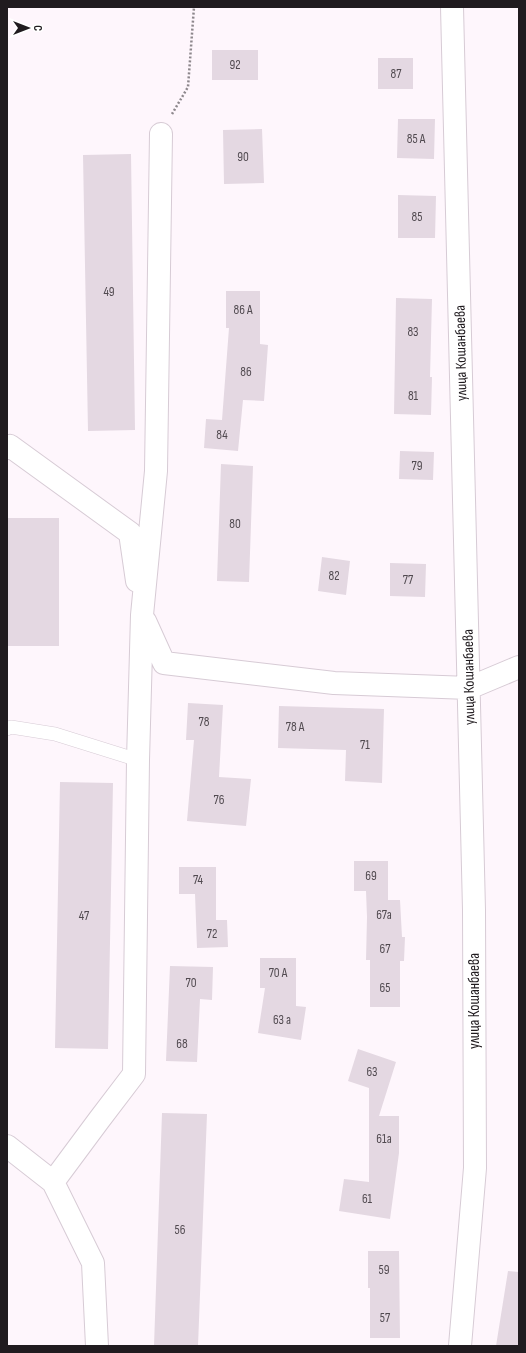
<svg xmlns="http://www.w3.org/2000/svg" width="526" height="1353" font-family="'Sofia Sans Condensed',sans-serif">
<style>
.building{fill:#e4d8e2}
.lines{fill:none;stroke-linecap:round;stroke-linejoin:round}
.lane-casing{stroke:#d7cbd5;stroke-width:14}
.street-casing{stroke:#d7cbd5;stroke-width:24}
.path{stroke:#8d878c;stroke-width:2.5;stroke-dasharray:2 2;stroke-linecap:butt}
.lane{stroke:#fff;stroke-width:13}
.street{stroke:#fff;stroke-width:22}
.labels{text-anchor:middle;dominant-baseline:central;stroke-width:4;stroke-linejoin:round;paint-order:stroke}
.number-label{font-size:13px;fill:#514a50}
.street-label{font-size:15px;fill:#201b1f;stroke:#fff}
</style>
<rect width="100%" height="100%" fill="#fef6fc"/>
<!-- building -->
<path class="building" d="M 212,50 L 258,50 L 258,80 L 212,80 Z
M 378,58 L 413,58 L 413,89 L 378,89 Z
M 398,119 L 435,119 L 434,159 L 397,158 Z
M 262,129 L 264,183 L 224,184 L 223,130 Z
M 131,154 L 135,430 L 88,431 L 83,155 Z
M 398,195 L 436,196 L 435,238 L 398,238 Z
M 226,291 L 260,291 L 260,344 L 268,345 L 264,401 L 243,400 L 238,451 L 204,448 L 206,419 L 222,420 L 229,328 L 226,328 Z
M 396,298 L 432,299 L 430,377 L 432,377 L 431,415 L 394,414 Z
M 400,451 L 434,452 L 433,480 L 399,479 Z
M 221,464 L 253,466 L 249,582 L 217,581 Z
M 7,518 L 59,518 L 59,646 L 7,646 Z
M 322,557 L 350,561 L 346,595 L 318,591 Z
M 390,563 L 426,564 L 425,597 L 390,596 Z
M 188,703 L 223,705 L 219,777 L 251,779 L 246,826 L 187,821 L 194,740 L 186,740 Z
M 279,706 L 384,709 L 382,783 L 345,781 L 346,750 L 278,748 Z
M 60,782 L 113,783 L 108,1049 L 55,1048 Z
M 354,861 L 388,861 L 388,900 L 400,900 L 402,937 L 405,937 L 404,961 L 400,961 L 400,1007 L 370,1007 L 370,960 L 366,960 L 367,917 L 366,891 L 354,891 Z
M 179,867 L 216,867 L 216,920 L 227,920 L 228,947 L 197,948 L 195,894 L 179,894 Z
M 260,958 L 296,958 L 296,1006 L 306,1007 L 301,1040 L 258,1033 L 265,988 L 260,988 Z
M 170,966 L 213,967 L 212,1000 L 200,999 L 197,1062 L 166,1061 Z
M 358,1049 L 396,1062 L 379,1116 L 399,1116 L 399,1153 L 390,1219 L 339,1211 L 344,1179 L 369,1182 L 369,1088 L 348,1081 Z
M 162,1113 L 207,1114 L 198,1346 L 154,1346 Z
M 368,1251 L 399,1251 L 400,1338 L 370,1338 L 370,1288 L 368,1288 Z
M 508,1271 L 519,1272 L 519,1346 L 496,1346 Z"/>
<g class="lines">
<!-- lane casing -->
<g class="lane-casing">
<path id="lane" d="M 7,729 L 11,727 L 55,734 L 138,760"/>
</g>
<!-- street casing -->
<g class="street-casing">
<path id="street" d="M 452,7 L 474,910 L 475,1168 L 460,1346
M 7,448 L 10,446 L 130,533 L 137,581
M 145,621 L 164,663 L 334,683 L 469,688 L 519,667
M 7,1146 L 53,1182 L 93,1263 L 97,1346
M 53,1182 L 99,1120 L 134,1074 L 138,760 L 142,615 L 156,471 L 161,134"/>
</g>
<!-- path -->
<path class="path" d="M 172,114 L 188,87 L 194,7"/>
<!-- lane -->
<use href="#lane" class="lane"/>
<!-- street -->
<use href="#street" class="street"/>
</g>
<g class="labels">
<!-- number labels -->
<g class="number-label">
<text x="235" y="65">92</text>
<text x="396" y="74">87</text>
<text x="416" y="139">85 А</text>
<text x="243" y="157">90</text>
<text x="417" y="217">85</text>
<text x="109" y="292">49</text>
<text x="243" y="310">86 А</text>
<text x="413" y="332">83</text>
<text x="246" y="372">86</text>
<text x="413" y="396">81</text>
<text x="222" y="435">84</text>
<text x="417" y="466">79</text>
<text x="235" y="524">80</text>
<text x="334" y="576">82</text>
<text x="408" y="580">77</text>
<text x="204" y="722">78</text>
<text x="295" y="727">78 А</text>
<text x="365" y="745">71</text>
<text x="219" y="800">76</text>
<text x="371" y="876">69</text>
<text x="198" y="880">74</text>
<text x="384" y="915">67а</text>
<text x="84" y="916">47</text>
<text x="212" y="934">72</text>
<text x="385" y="949">67</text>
<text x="278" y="973">70 А</text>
<text x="191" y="983">70</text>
<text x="385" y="988">65</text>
<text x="282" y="1020">63 а</text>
<text x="182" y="1044">68</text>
<text x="372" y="1072">63</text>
<text x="384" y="1139">61а</text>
<text x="367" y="1199">61</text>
<text x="180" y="1230">56</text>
<text x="384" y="1270">59</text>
<text x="385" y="1318">57</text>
</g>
<!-- street labels -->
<g class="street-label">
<text transform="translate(461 353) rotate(-91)">улица Кошанбаева</text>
<text transform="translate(469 677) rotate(-91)">улица Кошанбаева</text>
<text transform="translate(474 1001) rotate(-90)">улица Кошанбаева</text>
</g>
</g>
<!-- border -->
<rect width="526" height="1353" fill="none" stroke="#201b1f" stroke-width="16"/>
<!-- north arrow -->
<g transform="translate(28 28) rotate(90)" stroke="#ffffff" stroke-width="3" paint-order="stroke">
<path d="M0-3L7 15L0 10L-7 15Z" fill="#201b1f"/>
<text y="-6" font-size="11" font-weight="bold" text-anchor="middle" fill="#201b1f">С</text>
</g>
</svg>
